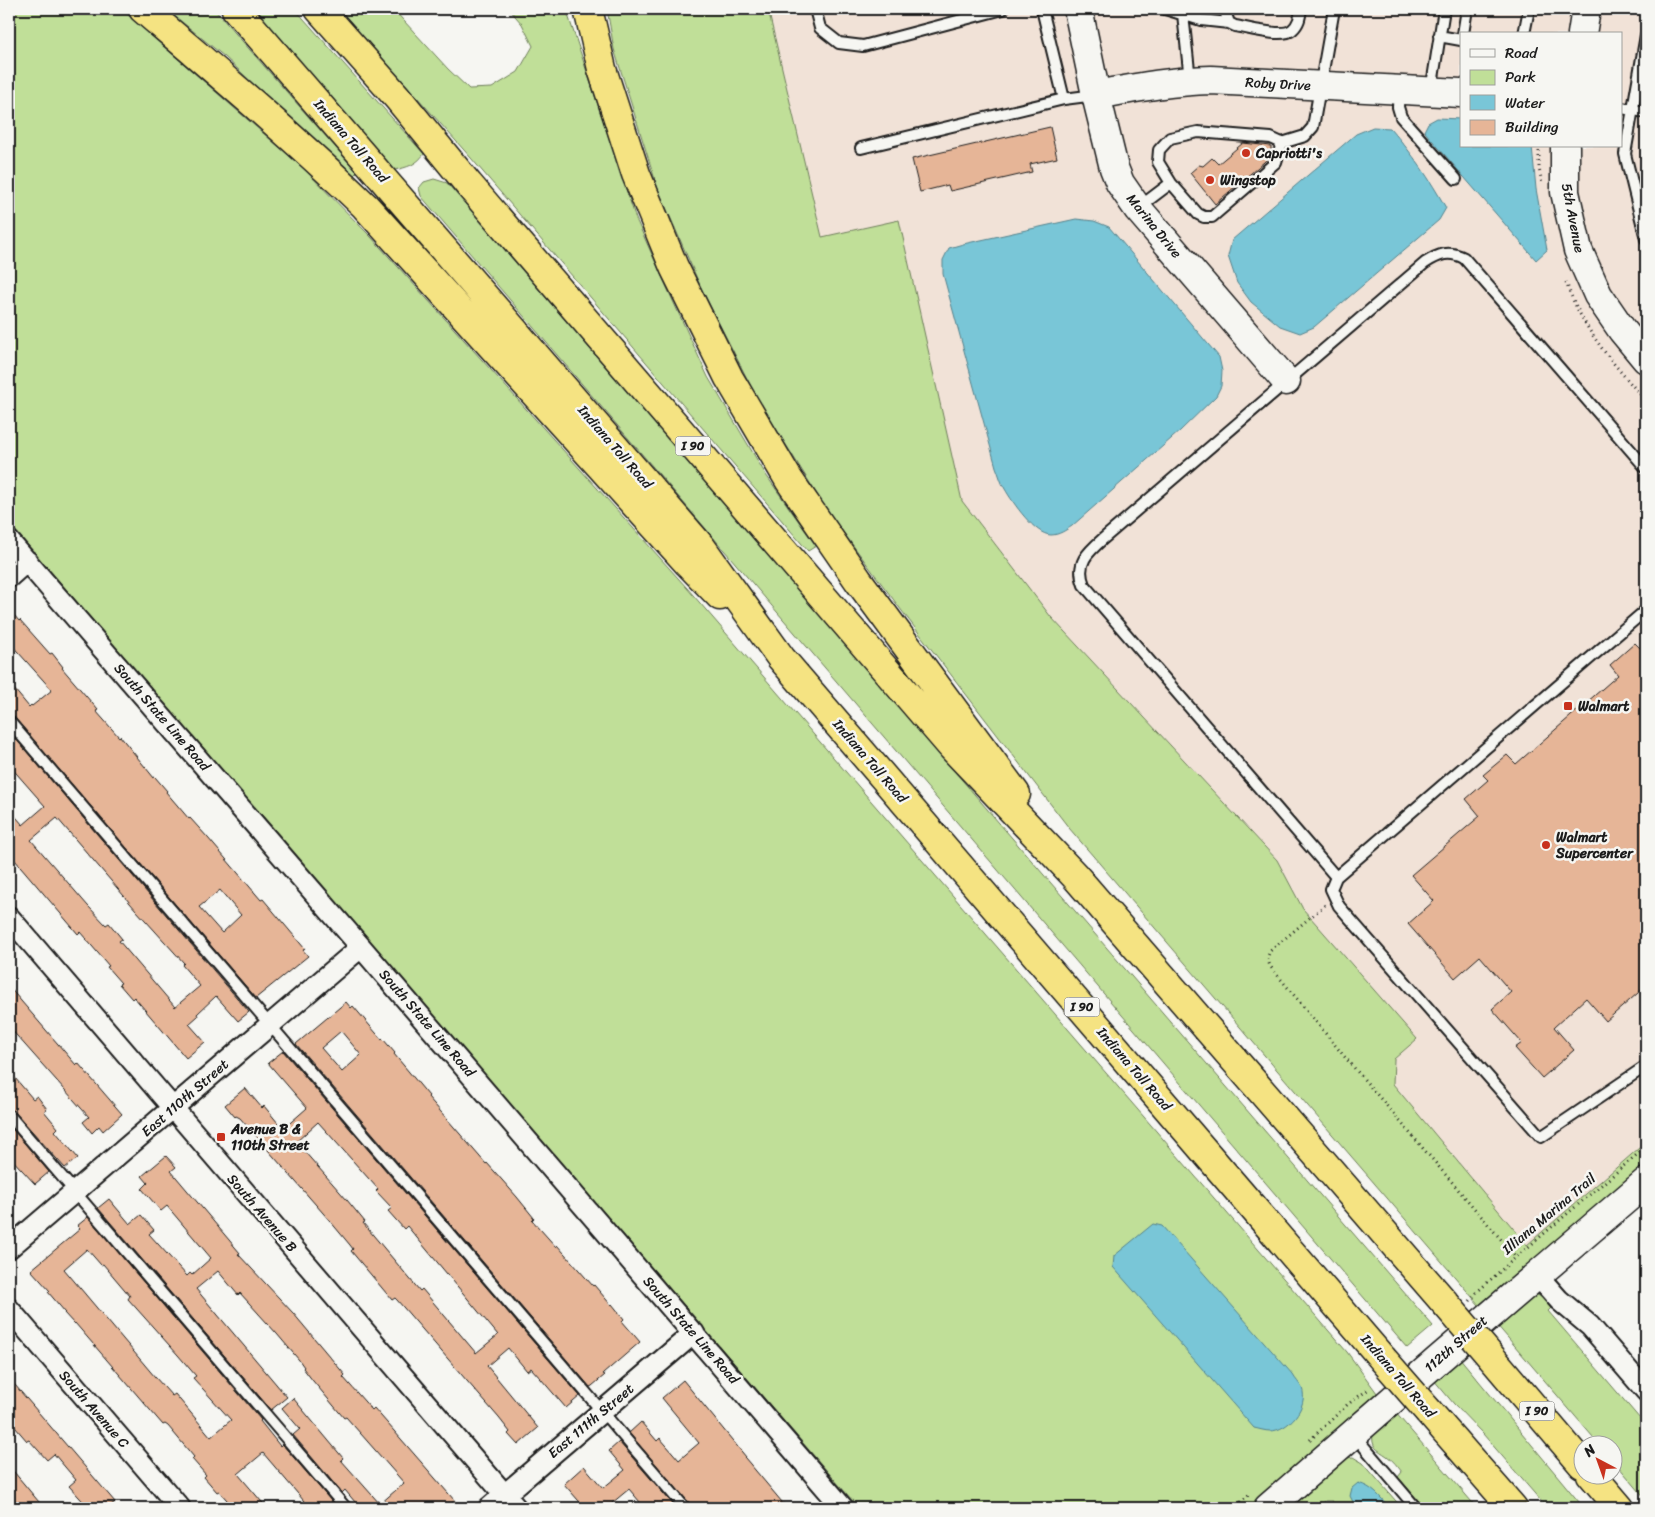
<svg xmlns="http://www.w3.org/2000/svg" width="1655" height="1517" font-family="Sriracha,sans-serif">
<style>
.built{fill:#f1e2d7;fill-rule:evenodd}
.green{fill:#c0df98;stroke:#6e7e5a}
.water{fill:#79c6d7;stroke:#54828c}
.building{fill:#e6b597;stroke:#1c1c1c;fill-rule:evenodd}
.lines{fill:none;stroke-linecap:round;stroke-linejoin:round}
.lane-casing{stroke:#1c1c1c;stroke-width:14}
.street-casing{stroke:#1c1c1c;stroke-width:24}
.secondary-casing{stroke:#1c1c1c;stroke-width:31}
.highway-casing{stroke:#1c1c1c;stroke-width:31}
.path{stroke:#1c1c1c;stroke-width:3;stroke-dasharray:1 4;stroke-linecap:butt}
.lane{stroke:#f6f6f2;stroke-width:10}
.street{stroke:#f6f6f2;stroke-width:20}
.secondary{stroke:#f6f6f2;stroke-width:28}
.highway{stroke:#f5e382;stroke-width:28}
.highway-bridge-casing{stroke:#1c1c1c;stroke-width:31;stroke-linecap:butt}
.highway-bridge{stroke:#f5e382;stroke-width:28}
.poi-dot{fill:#c8321e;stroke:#f6f6f2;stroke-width:2}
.labels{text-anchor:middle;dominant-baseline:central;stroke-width:5;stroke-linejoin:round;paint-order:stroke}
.shield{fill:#f6f6f2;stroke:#5d5d5c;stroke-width:1}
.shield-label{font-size:12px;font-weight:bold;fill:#1c1c1c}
.street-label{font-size:14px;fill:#1c1c1c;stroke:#f6f6f2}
.poi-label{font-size:14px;font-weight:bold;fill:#1c1c1c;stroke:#f6f6f2;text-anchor:start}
</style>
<rect width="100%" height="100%" fill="#f6f6f2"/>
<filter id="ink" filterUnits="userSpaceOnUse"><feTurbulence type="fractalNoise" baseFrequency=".02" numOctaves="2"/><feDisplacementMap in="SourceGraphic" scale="10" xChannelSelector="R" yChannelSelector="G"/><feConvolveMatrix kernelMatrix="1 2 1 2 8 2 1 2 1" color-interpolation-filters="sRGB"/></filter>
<g filter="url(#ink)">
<!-- built -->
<path class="built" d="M 768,9 L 1646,9 L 1646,1142 L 1527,1245 L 1393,1084 L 1394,1059 L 1417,1039 L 1303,909 L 1277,860 L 1051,617 L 962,501 L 899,221 L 822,237 ZM 1461,34 L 1621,34 L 1621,146 L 1461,146 Z"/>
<!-- green -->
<path class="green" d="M 9,9 L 121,9 L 303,168 L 371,237 L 446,320 L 687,588 L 1347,1352 L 1377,1393 L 1292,1469 L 1253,1508 L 859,1508 L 9,523 Z
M 166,9 L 214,9 L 357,172 L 352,177 L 225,57 Z
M 255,9 L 295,9 L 424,154 C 416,165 408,167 395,170 Z
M 339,9 L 393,9 L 448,69 L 469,89 L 492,88 L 518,72 L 533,46 L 522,24 L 509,9 L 566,9 L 636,219 L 673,301 L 708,377 L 766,475 L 816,546 L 808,551 L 471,158 Z
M 607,9 L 768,9 L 822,237 L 899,220 L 962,501 L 1051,617 L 1277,860 L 1303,909 L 1417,1039 L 1394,1059 L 1393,1084 L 1527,1245 L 1646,1142 L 1646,1164 L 1479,1305 L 1069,828 L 905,615 L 828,512 L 758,400 L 702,290 L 658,189 L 614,49 Z
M 434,179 L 447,183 L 1433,1326 L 1407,1348 L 421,196 L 419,188 L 424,182 Z
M 1536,1294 L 1554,1305 L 1548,1311 L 1646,1426 L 1646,1499 L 1613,1460 L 1612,1444 L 1599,1444 L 1496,1324 L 1529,1296 Z
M 1459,1357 L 1584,1508 L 1547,1508 L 1483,1434 L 1454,1404 L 1433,1379 Z
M 1395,1412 L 1477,1508 L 1425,1508 L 1398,1477 L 1402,1472 C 1398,1467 1393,1460 1387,1456 C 1377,1449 1371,1448 1373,1433 Z
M 1353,1457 L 1363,1463 L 1402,1508 L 1338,1508 L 1332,1501 L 1325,1501 L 1318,1508 L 1287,1508 L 1341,1459 Z"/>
<!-- water -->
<path class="water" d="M 1437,118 L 1461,119 L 1461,146 L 1532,146 L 1536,189 L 1547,250 L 1536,260 L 1424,131 L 1428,123 Z
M 1373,127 L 1390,128 C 1412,153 1430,179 1446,208 L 1439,220 L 1314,327 L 1300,333 L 1280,326 L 1251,302 L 1237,283 L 1228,256 L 1232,240 L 1356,134 Z
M 1076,219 L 1094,221 L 1109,227 L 1219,357 L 1222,371 L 1221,386 L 1216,396 L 1180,431 L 1072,526 C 1066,530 1059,535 1051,535 C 1035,535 1013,503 1005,489 C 1001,483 999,474 996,467 L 943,274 L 943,260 L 949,248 L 963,244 Z
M 1153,1224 L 1162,1226 L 1293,1375 C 1295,1379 1300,1384 1302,1388 C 1309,1407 1288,1431 1270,1431 C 1265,1431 1259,1429 1254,1428 L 1113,1267 L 1114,1256 Z
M 1358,1483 C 1373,1487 1380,1497 1390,1508 L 1356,1508 L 1350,1496 L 1352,1488 Z"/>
<!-- building -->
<path class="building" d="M 1050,127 L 1057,158 L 1030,164 L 1032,172 L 950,191 L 948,185 L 920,192 L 912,159 Z
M 1243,143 L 1271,146 L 1271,156 L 1215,204 L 1190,173 L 1199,165 L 1203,166 L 1212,158 L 1218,164 Z
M 9,609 L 19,621 L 20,620 L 50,654 L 52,653 L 63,667 L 62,668 L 98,710 L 96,711 L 119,737 L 120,736 L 154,778 L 155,777 L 167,791 L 166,792 L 189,819 L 190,818 L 208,838 L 261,900 L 263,899 L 305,949 L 303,950 L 308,956 L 256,998 L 14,717 L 9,714 L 9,683 L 29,707 L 31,705 L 32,706 L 52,690 L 9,642 ZM 220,890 L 241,915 L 222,933 L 199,907 Z
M 1646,642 L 1646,986 L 1606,1021 L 1586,998 L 1554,1027 L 1574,1050 L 1542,1078 L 1515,1048 L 1522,1043 L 1492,1009 L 1511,992 L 1480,956 L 1455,978 L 1408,924 L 1434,901 L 1411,875 L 1480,816 L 1466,799 L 1488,780 L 1483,775 L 1507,755 L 1516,764 L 1618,675 L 1610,665 L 1635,643 L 1640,648 Z
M 9,731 L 249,1012 L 238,1021 L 216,996 L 197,1014 L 198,1016 L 189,1024 L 205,1042 L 186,1058 L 134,997 L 132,999 L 119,984 L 121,983 L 107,967 L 109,966 L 80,932 L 78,934 L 9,853 L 9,809 L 23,825 L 45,806 L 9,765 ZM 57,818 L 136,910 L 184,963 L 182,965 L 200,986 L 175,1007 L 119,941 L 122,939 L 109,923 L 106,925 L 88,906 L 31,840 Z
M 9,987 L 76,1065 L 78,1063 L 122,1114 L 103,1131 L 99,1126 L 92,1133 L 83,1122 L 89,1117 L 9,1027 Z
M 346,1002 L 351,1008 L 353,1006 L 382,1040 L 383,1039 L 395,1053 L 394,1054 L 429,1096 L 428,1097 L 486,1164 L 487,1163 L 517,1197 L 534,1218 L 532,1220 L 556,1247 L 557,1245 L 593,1286 L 594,1285 L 611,1305 L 612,1304 L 624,1319 L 622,1321 L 640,1342 L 603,1374 L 605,1375 L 592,1386 L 590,1387 L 296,1044 ZM 341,1031 L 361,1055 L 342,1072 L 321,1048 Z
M 283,1051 L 580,1396 L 566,1408 L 541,1379 L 531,1368 L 527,1371 L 508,1348 L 487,1366 L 538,1428 L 518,1445 L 508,1434 L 510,1432 L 499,1418 L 397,1300 L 395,1298 L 392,1300 L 382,1288 L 351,1251 L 353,1249 L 350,1245 L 330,1221 L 240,1118 L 236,1116 L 235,1117 L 225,1105 L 245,1088 L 262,1108 L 264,1106 L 283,1129 L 307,1108 L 268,1063 ZM 318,1122 L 378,1189 L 376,1191 L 392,1208 L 388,1211 L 404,1229 L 407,1226 L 498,1335 L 476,1353 L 422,1289 L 420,1291 L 363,1223 L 365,1222 L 347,1200 L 296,1142 Z
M 9,1071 L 33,1099 L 37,1096 L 47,1109 L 44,1111 L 58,1128 L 55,1131 L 78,1158 L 65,1168 L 14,1111 L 9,1108 Z
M 9,1125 L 49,1172 L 35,1184 L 9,1156 Z
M 166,1156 L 176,1167 L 171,1171 L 240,1253 L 238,1254 L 293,1313 L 345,1375 L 343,1377 L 372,1410 L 374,1408 L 455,1501 L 445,1508 L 360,1508 L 345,1490 L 342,1493 L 293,1435 L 300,1429 L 282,1408 L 293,1398 L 343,1458 L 341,1460 L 380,1504 L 404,1483 L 346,1417 L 344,1418 L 313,1381 L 303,1368 L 304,1367 L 299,1360 L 277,1334 L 240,1293 L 238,1295 L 218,1271 L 196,1289 L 287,1397 L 271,1410 L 98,1208 L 109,1199 L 130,1224 L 141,1215 L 154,1230 L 149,1234 L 187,1276 L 190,1273 L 192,1275 L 211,1258 L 167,1206 L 161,1211 L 142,1189 L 148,1183 L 142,1176 Z
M 88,1217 L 261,1420 L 260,1421 L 280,1446 L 282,1444 L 332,1502 L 324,1508 L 295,1508 L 304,1501 L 263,1453 L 238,1474 L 267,1508 L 234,1508 L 219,1491 L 217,1492 L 204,1477 L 206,1475 L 192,1459 L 194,1457 L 168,1426 L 165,1424 L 163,1425 L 75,1323 L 74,1324 L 64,1313 L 65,1312 L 48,1292 L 50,1291 L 31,1270 L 80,1229 L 77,1226 ZM 87,1249 L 101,1265 L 103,1264 L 130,1296 L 128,1299 L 178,1355 L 196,1376 L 193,1378 L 231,1420 L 211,1437 L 175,1394 L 172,1396 L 155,1377 L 64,1269 Z
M 9,1378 L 115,1502 L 107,1508 L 89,1508 L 69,1486 L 76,1480 L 54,1454 L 47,1460 L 29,1440 L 27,1441 L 9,1420 Z
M 683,1380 L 746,1457 L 745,1458 L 787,1508 L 692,1508 L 690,1504 L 629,1433 L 641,1422 L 657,1441 L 660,1438 L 679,1460 L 699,1443 L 662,1398 Z
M 619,1442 L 676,1508 L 645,1508 L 629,1489 L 606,1508 L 585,1508 L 564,1484 L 584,1466 L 603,1488 L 625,1470 L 609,1451 Z
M 9,1466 L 44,1508 L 21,1508 L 9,1494 Z"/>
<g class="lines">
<!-- lane casing -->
<g class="lane-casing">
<path id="lane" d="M 815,9 L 820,28 L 839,43 L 863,46 L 1003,9
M 1042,9 L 1064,99
M 1165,9 L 1201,20 L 1229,23
M 1227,9 L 1226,14 L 1229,23 L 1235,26 C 1248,28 1282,38 1292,30 C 1299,24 1300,17 1301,9
M 1183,14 L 1190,80
M 1463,34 L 1467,9
M 1524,34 L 1529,9
M 1646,35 L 1625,154 L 1646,239
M 1439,36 L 1461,40
M 1399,91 L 1398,107 L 1401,117 L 1456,179
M 1431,91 L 1444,9
M 1621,108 L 1646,112
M 1198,132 L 1271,138 L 1282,143 L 1276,162 L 1212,217 L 1204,217 L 1198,214 L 1171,183 L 1158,162 L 1159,150 L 1170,138 Z
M 1282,143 L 1305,136 L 1313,127 L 1334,9
M 861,148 L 1064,99 L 1095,95
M 1138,208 L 1171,183
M 1646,610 L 1336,877 L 1331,889 L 1339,906 L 1541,1137 L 1646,1066
M 9,721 L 685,1508
M 1336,877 L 1084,585 C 1075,563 1088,552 1104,538 L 1425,263 C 1439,254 1449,250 1464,258 L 1646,468
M 9,1115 L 346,1508
M 1354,1435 L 1416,1508"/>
</g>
<!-- street casing -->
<g class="street-casing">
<path id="street" d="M 9,541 L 361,947 L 843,1508
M 9,577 L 27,561
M 9,917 L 516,1508
M 9,1248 L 361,947
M 1537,1275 L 1559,1300 L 1590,1326 L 1646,1391
M 9,1309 L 180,1508
M 489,1508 L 694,1333"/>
</g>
<!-- secondary casing -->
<g class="secondary-casing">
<path id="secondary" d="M 1078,9 L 1096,95 L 1114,168 L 1120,183 L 1138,209 L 1286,381
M 1582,34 L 1586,9
M 1096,95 C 1135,88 1171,81 1211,80 L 1461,93
M 1565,146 L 1565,192 L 1578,250 L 1598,295 L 1622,330 L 1646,359
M 1268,1508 L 1438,1360 L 1646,1182"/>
</g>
<!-- highway casing -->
<g class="highway-casing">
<path id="highway" d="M 143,9 C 218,73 294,137 365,206 L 688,563 L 720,596
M 236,9 L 702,548 L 781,658 L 1382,1358
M 319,9 L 397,97 L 469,185 L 952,747 L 1075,876 L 1445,1303
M 588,9 L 602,69 L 636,174 L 674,267 L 729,378 L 789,480 L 858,580 L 1016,794
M 1492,1358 L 1582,1464
M 1429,1412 L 1513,1508
M 1591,1474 L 1620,1508"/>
</g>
<!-- path -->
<path class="path" d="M 1539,146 L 1539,168 L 1542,184
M 1566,282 C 1583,331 1613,363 1646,401
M 1325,905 L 1270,951 L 1267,958 L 1270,966 L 1344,1056 L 1516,1257
M 1470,1301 L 1476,1293 L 1507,1265 L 1646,1147
M 1310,1440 L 1348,1404 L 1369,1389
M 1232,1508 L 1251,1493"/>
<!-- lane -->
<use href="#lane" class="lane"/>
<!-- street -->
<use href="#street" class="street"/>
<!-- secondary -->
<use href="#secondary" class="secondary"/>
<!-- highway -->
<use href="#highway" class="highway"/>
<!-- highway-bridge casing -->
<g class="highway-bridge-casing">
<path id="highway-bridge" d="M 1445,1303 L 1492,1358
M 1382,1358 L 1429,1412"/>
</g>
<!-- highway-bridge -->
<use href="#highway-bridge" class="highway-bridge"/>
</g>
</g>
<!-- markers -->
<g class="poi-dot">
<circle cx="1246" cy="153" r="5"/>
<circle cx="1210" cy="180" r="5"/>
<rect x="1563" y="701" width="10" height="10" rx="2.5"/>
<circle cx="1546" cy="845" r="5"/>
<rect x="216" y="1132" width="10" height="10" rx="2.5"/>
</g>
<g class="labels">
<!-- shield labels -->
<g class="shield">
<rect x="675.5" y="436.5" width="35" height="19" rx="4"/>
<rect x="1064.5" y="997.5" width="35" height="19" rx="4"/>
<rect x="1519.5" y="1401.5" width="35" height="19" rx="4"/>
</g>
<g class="shield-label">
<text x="693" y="446">I 90</text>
<text x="1082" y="1007">I 90</text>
<text x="1537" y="1411">I 90</text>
</g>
<!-- street labels -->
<g class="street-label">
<text transform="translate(1278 84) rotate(3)">Roby Drive</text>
<text transform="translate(351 141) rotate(49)">Indiana Toll Road</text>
<text transform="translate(1573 218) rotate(79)">5th Avenue</text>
<text transform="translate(1154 226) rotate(51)">Marina Drive</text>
<text transform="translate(615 447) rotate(49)">Indiana Toll Road</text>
<text transform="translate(162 717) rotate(49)">South State Line Road</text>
<text transform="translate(870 761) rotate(49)">Indiana Toll Road</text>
<text transform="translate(427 1023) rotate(49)">South State Line Road</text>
<text transform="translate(1134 1069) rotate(49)">Indiana Toll Road</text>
<text transform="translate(185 1098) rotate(-41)">East 110th Street</text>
<text transform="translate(262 1213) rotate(49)">South Avenue B</text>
<text transform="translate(1549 1214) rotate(-40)">Illiana Marina Trail</text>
<text transform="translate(691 1330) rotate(49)">South State Line Road</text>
<text transform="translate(1456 1344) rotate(-41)">112th Street</text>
<text transform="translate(1398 1376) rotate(49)">Indiana Toll Road</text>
<text transform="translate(94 1409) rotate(49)">South Avenue C</text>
<text transform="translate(591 1421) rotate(-40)">East 111th Street</text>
</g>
<!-- poi labels -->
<g class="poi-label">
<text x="1256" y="153">Capriotti's</text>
<text x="1220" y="180">Wingstop</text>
<text x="1578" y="706">Walmart</text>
<text x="1556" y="837">Walmart<tspan x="1556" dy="16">Supercenter</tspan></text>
<text x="231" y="1129">Avenue B &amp;<tspan x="231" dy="16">110th Street</tspan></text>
</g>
</g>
<!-- margin -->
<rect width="1655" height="1517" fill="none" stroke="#f6f6f2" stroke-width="30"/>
<rect x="15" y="15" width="1625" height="1487" fill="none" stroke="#1c1c1c" stroke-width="2" filter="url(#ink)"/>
<!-- legend -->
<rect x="1460" y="32" width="162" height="115" fill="#f6f6f2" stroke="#9f9f9c"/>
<rect x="1470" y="49" width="25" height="8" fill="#f6f6f2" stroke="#9f9f9c"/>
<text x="1505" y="58" font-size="15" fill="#1c1c1c">Road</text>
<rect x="1470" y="70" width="25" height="15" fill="#c0df98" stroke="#9f9f9c"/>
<text x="1505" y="82" font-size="15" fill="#1c1c1c">Park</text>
<rect x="1470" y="95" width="25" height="15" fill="#79c6d7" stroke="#9f9f9c"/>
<text x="1505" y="108" font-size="15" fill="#1c1c1c">Water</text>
<rect x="1470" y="120" width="25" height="15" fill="#e6b597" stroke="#9f9f9c"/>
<text x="1505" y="132" font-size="15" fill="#1c1c1c">Building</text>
<!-- north arrow -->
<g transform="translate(1598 1460) rotate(319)"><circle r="24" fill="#f6f6f2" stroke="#9f9f9c"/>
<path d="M0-4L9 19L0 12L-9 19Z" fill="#c8321e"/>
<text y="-8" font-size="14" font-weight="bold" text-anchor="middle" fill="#1c1c1c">N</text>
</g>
</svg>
